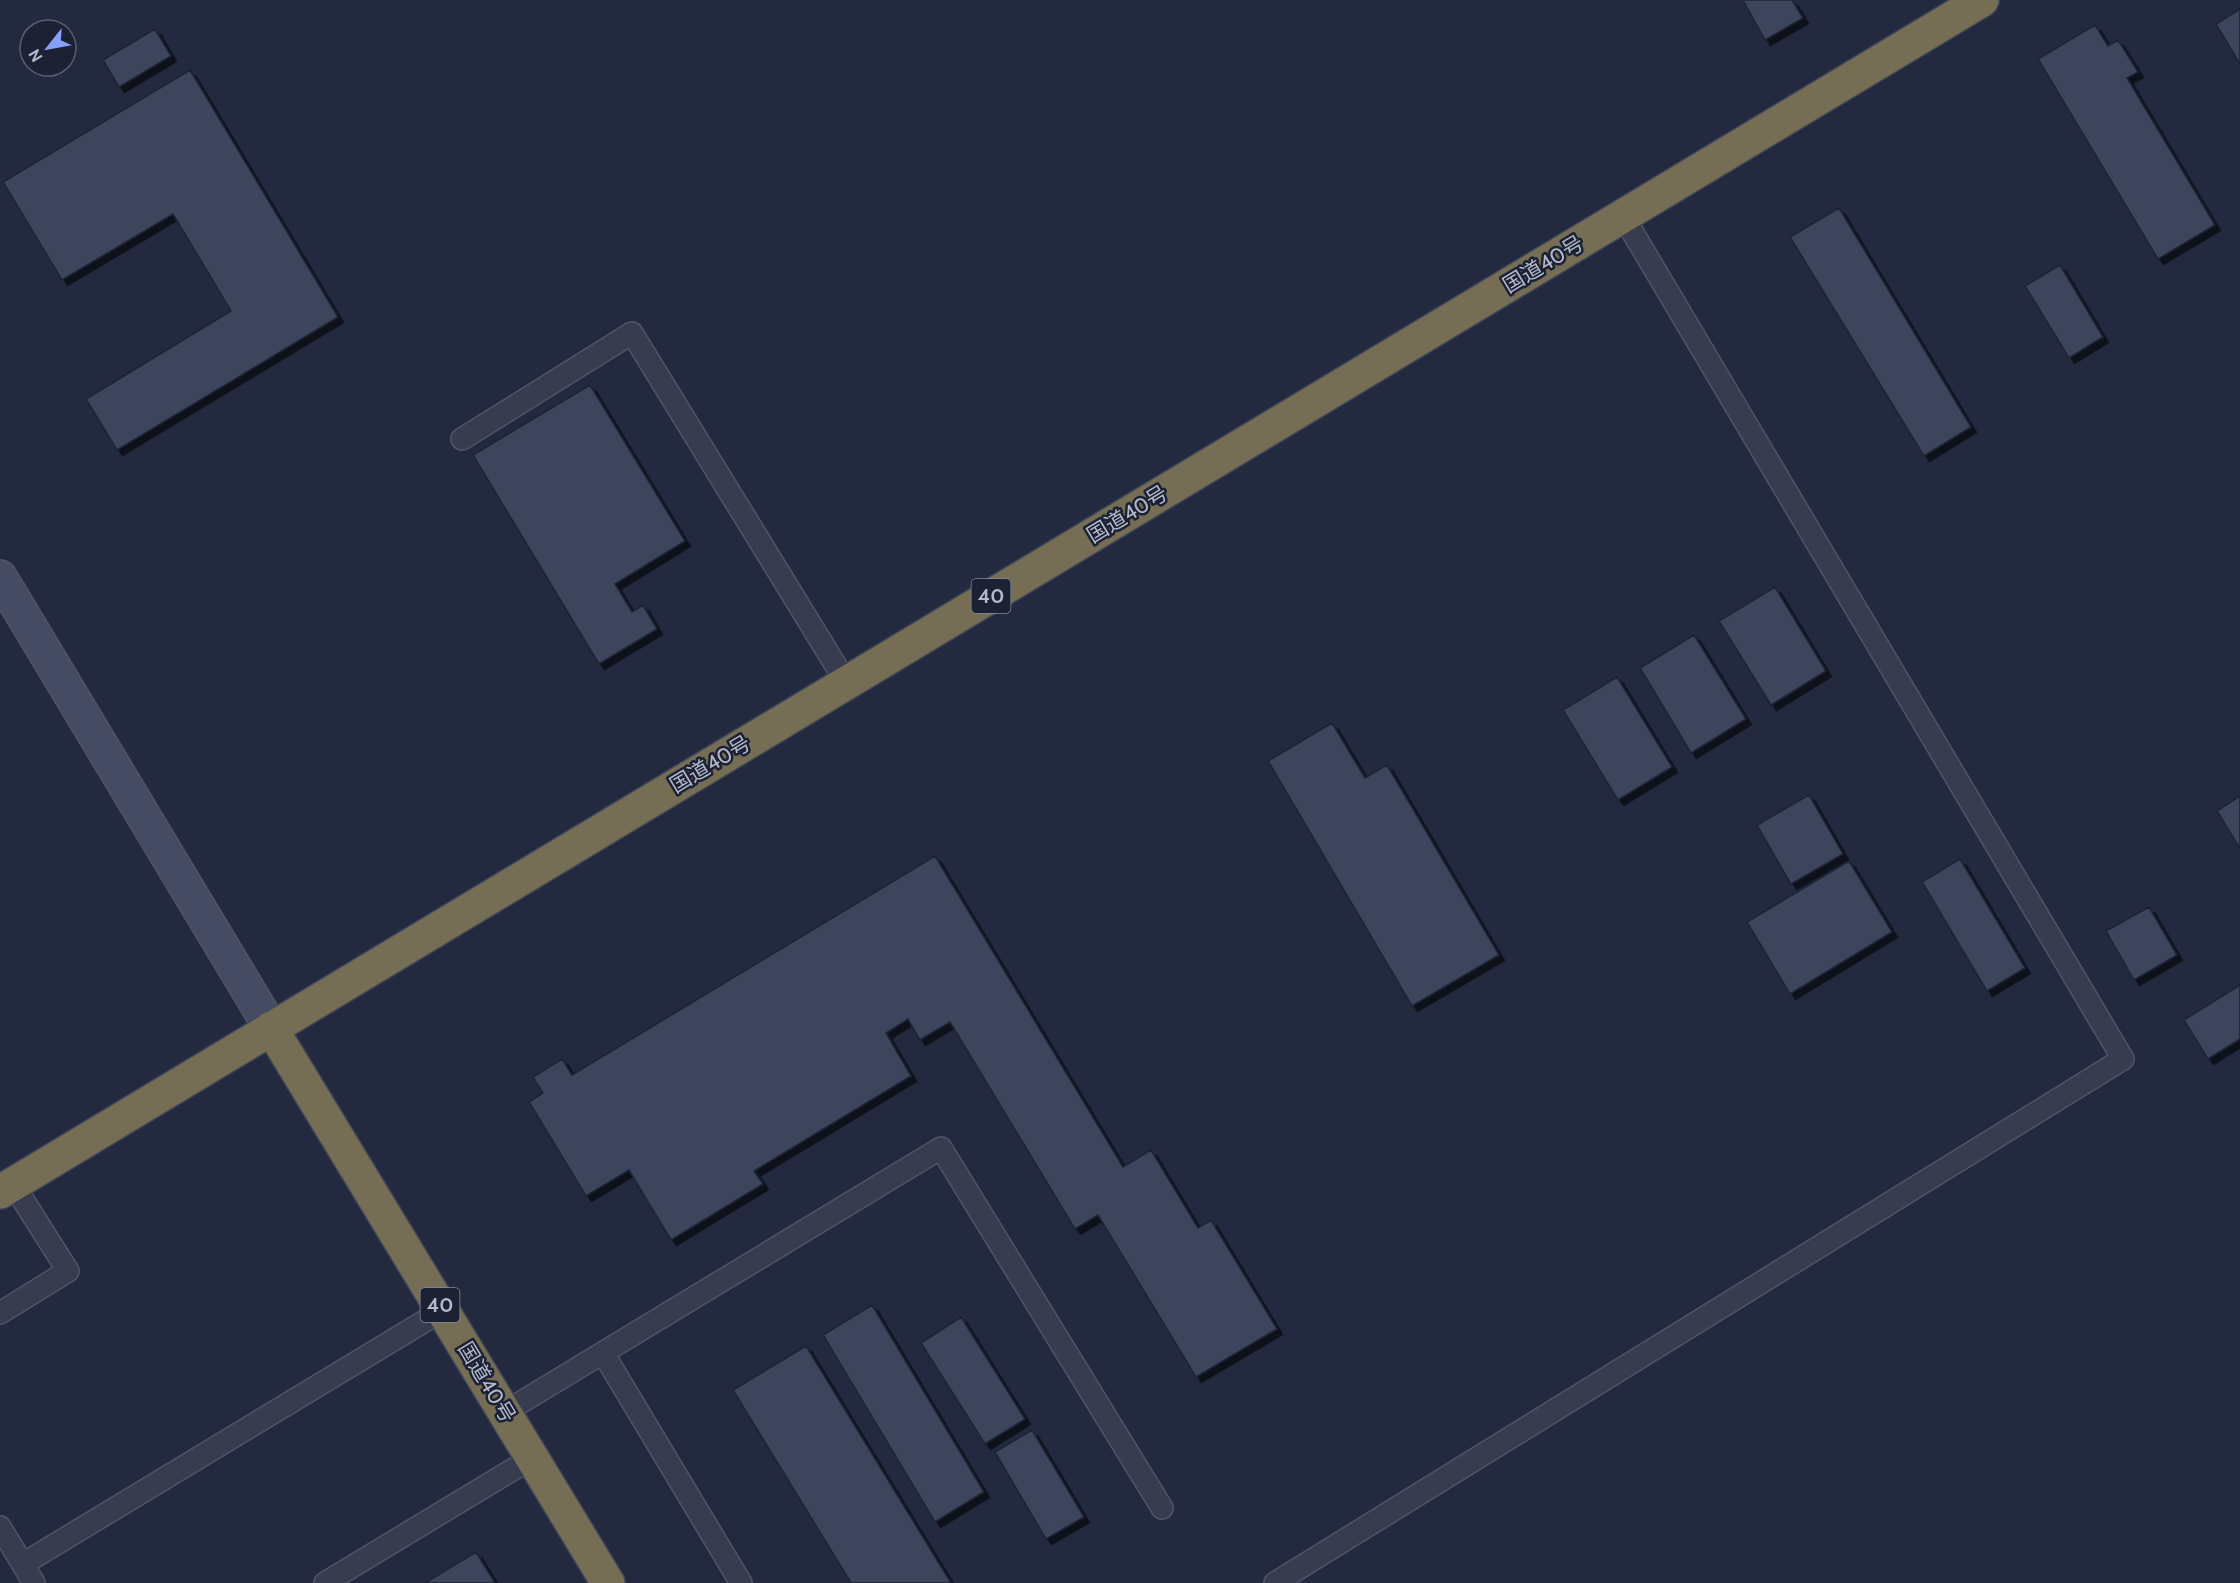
<svg xmlns="http://www.w3.org/2000/svg" width="2240" height="1583" font-family="Cabin,'Noto Sans JP',sans-serif">
<style>
.building{fill:#3d455c;stroke:#1e2436;stroke-width:1.5;filter:url(#shadow)}
.lines{fill:none;stroke-linecap:round;stroke-linejoin:round}
.lane-casing{stroke:#4f5567;stroke-width:24}
.secondary-casing{stroke:#4f5567;stroke-width:36}
.highway-casing{stroke:#3f4557;stroke-width:36}
.lane{stroke:#373d4f;stroke-width:21}
.secondary{stroke:#454b62;stroke-width:33}
.highway{stroke:#756d54;stroke-width:33}
.labels{text-anchor:middle;dominant-baseline:central;stroke-width:5;stroke-linejoin:round;paint-order:stroke}
.shield{fill:#1c2234;stroke:#868b9d;stroke-width:1.5}
.shield-label{font-size:20px;font-weight:bold;fill:#b3b8ca}
.street-label{font-size:21px;fill:#b3b8ca;stroke:#1c2234}
</style>
<defs>
<filter id="shadow"><feDropShadow dx="5.5" dy="5.5" stdDeviation="0" flood-color="#0009"/></filter>
</defs>
<rect width="100%" height="100%" fill="#232a3f"/>
<!-- building -->
<path class="building" d="M 1743,0 L 1792,0 L 1803,18 L 1765,40 Z
M 2240,9 L 2240,64 L 2216,24 Z
M 2095,25 L 2108,46 L 2118,40 L 2138,72 L 2127,78 L 2215,225 L 2158,259 L 2038,59 Z
M 155,29 L 171,56 L 119,87 L 103,60 Z
M 190,70 L 338,317 L 117,450 L 86,399 L 231,311 L 173,214 L 62,280 L 3,182 Z
M 1839,208 L 1971,427 L 1924,456 L 1790,237 Z
M 2060,265 L 2103,337 L 2069,358 L 2025,286 Z
M 590,385 L 685,541 L 615,584 L 632,612 L 643,605 L 657,629 L 599,664 L 473,455 Z
M 1775,587 L 1826,671 L 1771,705 L 1719,621 Z
M 1694,635 L 1746,719 L 1691,753 L 1640,668 Z
M 1617,677 L 1672,767 L 1618,800 L 1563,710 Z
M 1332,723 L 1365,778 L 1387,765 L 1499,955 L 1412,1006 L 1268,761 Z
M 1809,795 L 1843,854 L 1791,884 L 1757,825 Z
M 2240,796 L 2240,846 L 2239,847 L 2217,811 Z
M 935,856 L 1123,1167 L 1151,1150 L 1198,1228 L 1211,1220 L 1277,1329 L 1196,1377 L 1098,1215 L 1075,1229 L 950,1022 L 920,1040 L 908,1019 L 886,1033 L 911,1076 L 754,1171 L 763,1184 L 671,1240 L 629,1170 L 586,1196 L 529,1102 L 543,1093 L 533,1077 L 562,1059 L 572,1075 Z
M 1960,859 L 2025,968 L 1987,991 L 1922,882 Z
M 1849,861 L 1892,932 L 1790,994 L 1747,922 Z
M 2149,907 L 2177,955 L 2134,980 L 2106,931 Z
M 2240,985 L 2240,1039 L 2208,1059 L 2184,1020 Z
M 872,1305 L 984,1492 L 935,1522 L 823,1335 Z
M 961,1317 L 1025,1419 L 985,1444 L 921,1343 Z
M 806,1346 L 951,1583 L 851,1583 L 733,1390 Z
M 1032,1430 L 1084,1517 L 1046,1539 L 995,1452 Z
M 476,1552 L 495,1583 L 425,1583 Z"/>
<g class="lines">
<!-- lane casing -->
<g class="lane-casing">
<path id="lane" d="M 462,439 L 632,333 L 846,682
M 0,1313 L 68,1271 L 13,1184
M 603,1353 L 741,1583
M 505,1412 L 941,1148 L 1162,1508
M 0,1527 L 34,1583
M 23,1564 L 443,1310
M 325,1583 L 532,1458
M 1275,1583 L 2123,1059 L 1623,216"/>
</g>
<!-- secondary casing -->
<g class="secondary-casing">
<path id="secondary" d="M 0,577 L 271,1028"/>
</g>
<!-- highway casing -->
<g class="highway-casing">
<path id="highway" d="M 271,1028 L 608,1583
M 0,1192 L 1982,0"/>
</g>
<!-- lane -->
<use href="#lane" class="lane"/>
<!-- secondary -->
<use href="#secondary" class="secondary"/>
<!-- highway -->
<use href="#highway" class="highway"/>
</g>
<g class="labels">
<!-- shield labels -->
<g class="shield">
<rect x="971.5" y="579" width="39" height="34" rx="4.5"/>
<rect x="420.5" y="1288" width="39" height="34" rx="4.5"/>
</g>
<g class="shield-label">
<text x="991" y="596">40</text>
<text x="440" y="1305">40</text>
</g>
<!-- street labels -->
<g class="street-label">
<text transform="translate(1543 264) rotate(-31)">国道40号</text>
<text transform="translate(1127 514) rotate(-31)">国道40号</text>
<text transform="translate(710 764) rotate(-31)">国道40号</text>
<text transform="translate(487 1382) rotate(59)">国道40号</text>
</g>
</g>
<!-- north arrow -->
<g transform="translate(48 48) rotate(239)"><circle r="28" fill="#1c2234" stroke="#585e70" stroke-width="1.5"/>
<path d="M0-4.5L10 22L0 15L-10 22Z" fill="#87a0fb"/>
<text y="-9" font-size="16" font-weight="bold" text-anchor="middle" fill="#b3b8ca">N</text>
</g>
</svg>
